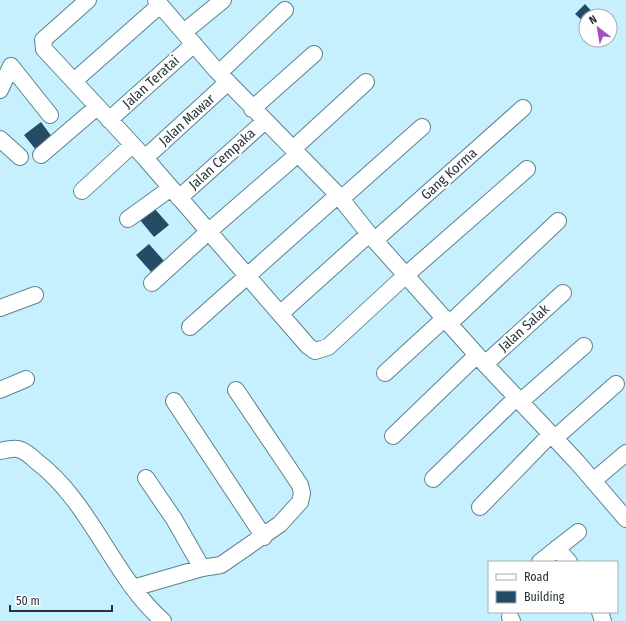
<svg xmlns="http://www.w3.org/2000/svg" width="626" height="621" font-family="'Fira Sans Condensed',sans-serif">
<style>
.building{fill:#244c66}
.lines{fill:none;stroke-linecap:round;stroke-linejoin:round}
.minor-casing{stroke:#5c828f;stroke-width:18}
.minor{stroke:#fff;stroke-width:16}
.labels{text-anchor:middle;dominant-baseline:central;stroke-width:4;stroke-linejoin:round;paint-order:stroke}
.street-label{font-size:14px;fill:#243339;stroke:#fff}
</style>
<rect width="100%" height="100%" fill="#c7f0fe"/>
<!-- building -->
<path class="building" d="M 585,4 L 595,15 L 586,16 L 586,24 L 575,14 Z
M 41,122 L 52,137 L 36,150 L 24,135 Z
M 154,208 L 169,225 L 154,237 L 140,220 Z
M 149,244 L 165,262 L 152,273 L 136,255 Z"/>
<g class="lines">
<!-- minor casing -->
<g class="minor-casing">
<path id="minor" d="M 88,0 L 43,40 L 44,49 L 145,158 L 308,346 L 315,351 L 328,347 L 406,275 L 527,169
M 156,0 L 216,70 L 338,195 L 369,234 L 485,364 L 577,462 L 626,519
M 184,32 L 223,0
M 219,73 L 285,10
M 74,81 L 160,5
M 0,90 L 11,66 L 50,115
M 252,109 L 314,54
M 109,120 L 194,44
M 0,139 L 20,157
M 293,149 L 366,82
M 41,155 L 97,107
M 145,158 L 228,82
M 82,191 L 132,145
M 179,198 L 265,121
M 341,199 L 422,127
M 128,219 L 171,188
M 375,240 L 523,108
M 152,283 L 208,232 L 298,154
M 0,308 L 35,295
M 280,314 L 369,234
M 450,323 L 558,221
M 190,327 L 338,195
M 485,364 L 563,293
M 385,373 L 445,318
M 0,390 L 26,379
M 174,401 L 264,537
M 520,402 L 584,346
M 393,436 L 477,355
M 555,438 L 616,384
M 0,451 C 5,450 13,448 18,449 C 25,451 31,456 36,461 C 91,502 112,576 163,621
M 146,478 L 174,519 L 202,568
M 433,479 L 516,398
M 593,481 L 626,453
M 480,507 L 551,434
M 557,548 L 569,562
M 540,562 L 578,532
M 133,588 L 202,568 L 221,565 L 280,524 L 300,502 L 302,493 L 300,485 L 236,390
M 600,612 L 603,621
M 510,617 L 512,621"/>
</g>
<!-- minor -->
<use href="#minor" class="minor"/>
</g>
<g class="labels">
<!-- street labels -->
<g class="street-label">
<text transform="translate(151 82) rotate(-42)">Jalan Teratai</text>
<text transform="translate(187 120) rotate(-42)">Jalan Mawar</text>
<text transform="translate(222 159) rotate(-42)">Jalan Cempaka</text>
<text transform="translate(449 174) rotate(-42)">Gang Korma</text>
<text transform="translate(524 328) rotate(-42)">Jalan Salak</text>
</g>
</g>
<!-- legend -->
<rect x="488" y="561" width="130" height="52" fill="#ffffff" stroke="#a7adb0"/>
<rect x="496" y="574" width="20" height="6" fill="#ffffff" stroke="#a7adb0"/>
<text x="524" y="581" font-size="12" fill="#243339">Road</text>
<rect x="496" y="591" width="20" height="12" fill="#244c66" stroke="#a7adb0"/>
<text x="524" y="601" font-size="12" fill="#243339">Building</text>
<!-- north arrow -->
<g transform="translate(598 28) rotate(329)"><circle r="19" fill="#ffffff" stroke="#a7adb0"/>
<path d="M0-3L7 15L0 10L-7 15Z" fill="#a250bf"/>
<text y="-6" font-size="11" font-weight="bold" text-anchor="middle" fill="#243339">N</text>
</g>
<!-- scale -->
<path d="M10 605v6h102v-6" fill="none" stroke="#243339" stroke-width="2"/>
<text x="16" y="605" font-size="12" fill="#243339" stroke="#ffffff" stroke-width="3" paint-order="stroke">50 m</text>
</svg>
